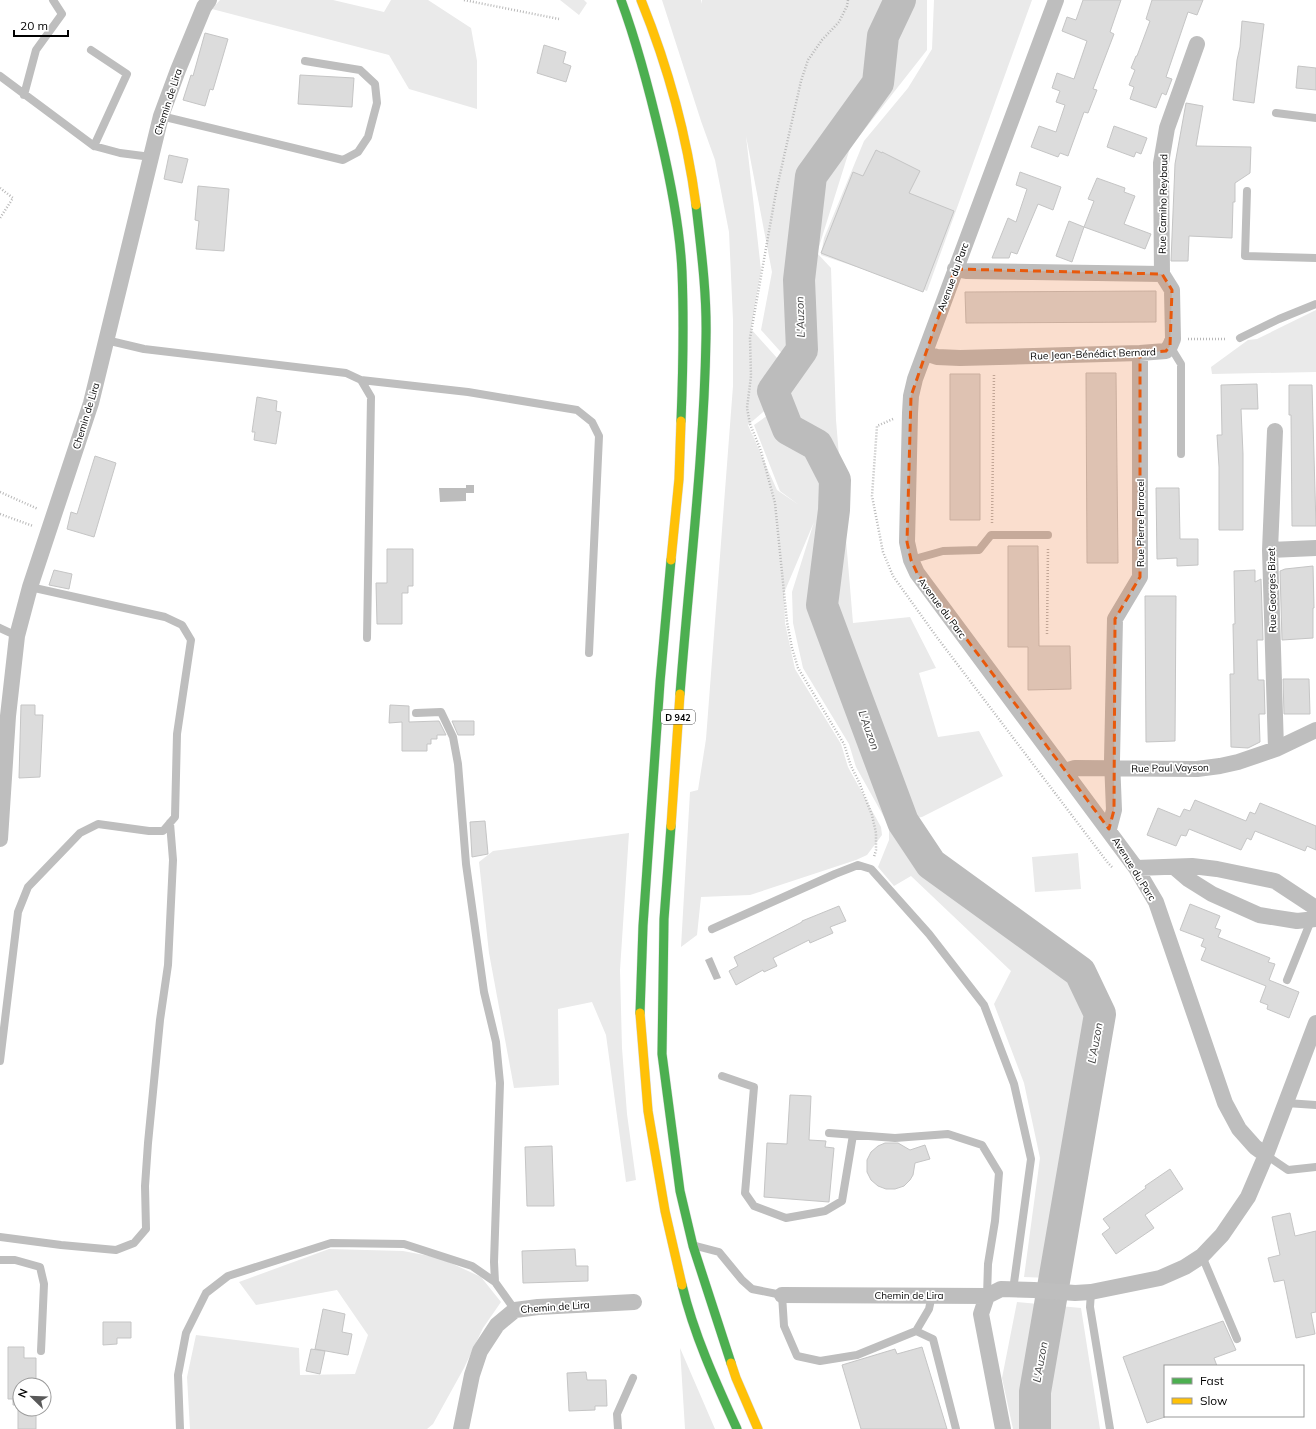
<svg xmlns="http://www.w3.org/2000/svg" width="1316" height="1429" font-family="Mulish,sans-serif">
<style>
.green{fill:#eaeaea;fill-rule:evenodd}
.water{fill:#bcbcbc}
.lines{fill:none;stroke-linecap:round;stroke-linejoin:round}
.river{stroke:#bcbcbc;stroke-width:32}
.building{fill:#dcdcdc;stroke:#c5c5c5}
.fast-casing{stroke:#dbdbdb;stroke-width:10}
.slow-casing{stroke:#dbdbdb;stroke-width:10}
.path{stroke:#b8b8b8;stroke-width:2.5;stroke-dasharray:1 2;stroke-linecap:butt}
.lane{stroke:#bebebe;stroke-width:8}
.street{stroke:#bebebe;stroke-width:16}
.fast{stroke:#4caf50;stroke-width:9}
.slow{stroke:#ffc107;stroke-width:9}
.marked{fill:#e8590c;fill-opacity:0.2;stroke:#e8590c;stroke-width:3;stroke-dasharray:8 5;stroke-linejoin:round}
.labels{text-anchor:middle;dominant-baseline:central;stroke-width:3.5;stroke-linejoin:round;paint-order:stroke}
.shield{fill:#fff;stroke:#4c4c4c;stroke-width:1}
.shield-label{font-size:9px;font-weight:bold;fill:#000}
.street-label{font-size:10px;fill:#000;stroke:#fff}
.water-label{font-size:11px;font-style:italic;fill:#404040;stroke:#fff}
</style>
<rect width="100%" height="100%" fill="#fff"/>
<!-- green -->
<path class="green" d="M 220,0 L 333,0 L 384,12 L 391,0 L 428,0 L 471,28 L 477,61 L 477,109 L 409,89 L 389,55 L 212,9 Z
M 560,0 L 584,0 L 587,3 L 579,15 Z
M 662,0 L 701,0 L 702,4 L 702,0 L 927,0 L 927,50 L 850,148 L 817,253 L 831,268 L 836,420 L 853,623 L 910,617 L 936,668 L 919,673 L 938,737 L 979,731 L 1003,776 L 922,817 L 898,821 L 925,866 L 1074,977 L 1094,1015 L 1050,1278 L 1024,1277 L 1040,1158 L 1024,1083 L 994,1004 L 1011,971 L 911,876 L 894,886 L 878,867 L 889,840 L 889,826 L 856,767 L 849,744 L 803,668 L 793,623 L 792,592 L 814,522 L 784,593 L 785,623 L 795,669 L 841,744 L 848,767 L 881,827 L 882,835 L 867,855 L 856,860 L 750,895 L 701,897 L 697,935 L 681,947 L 690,792 L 698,790 L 706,739 L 733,386 L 733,320 L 729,232 L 715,160 L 701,121 ZM 746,136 L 772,272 L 761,330 L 796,369 L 781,391 L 785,403 L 754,425 L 780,491 L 799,505 L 777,490 L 748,425 L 775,402 L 771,390 L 786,368 L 751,329 L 761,270 Z
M 934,0 L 1032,0 L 927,291 L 821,255 L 824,238 L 864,141 L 908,88 L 932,49 Z
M 1316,310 L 1316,372 L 1212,374 L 1211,367 L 1248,340 L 1257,339 Z
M 629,833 L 620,970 L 622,1048 L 627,1114 L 636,1180 L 626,1182 L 606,1035 L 592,1002 L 558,1009 L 559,1085 L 514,1088 L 489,953 L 479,862 L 493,851 Z
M 1078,853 L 1081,889 L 1035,892 L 1032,857 Z
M 329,1249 L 403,1251 L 440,1258 L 481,1277 L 501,1302 L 483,1328 L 464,1368 L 433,1424 L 427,1429 L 190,1429 L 187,1377 L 196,1335 L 299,1348 L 300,1375 L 355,1374 L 368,1335 L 337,1290 L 256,1305 L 239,1282 Z
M 1017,1302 L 1081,1308 L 1100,1429 L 1013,1429 L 1002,1378 Z
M 680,1348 L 715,1429 L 685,1429 Z"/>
<!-- water -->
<path class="water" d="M 466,485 L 474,485 L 474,493 L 466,493 L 466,501 L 440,502 L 439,488 L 466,488 Z
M 712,957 L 721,978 L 714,980 L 705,960 Z"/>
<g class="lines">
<!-- river -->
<path class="river" d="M 900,0 L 883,36 L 878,83 L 811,176 L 799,280 L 802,350 L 773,391 L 788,429 L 817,445 L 835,480 L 834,510 L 822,605 L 903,822 L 931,864 L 1080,972 L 1100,1014 L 1035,1392 L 1035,1429"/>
</g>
<!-- building -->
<path class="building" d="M 1083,0 L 1121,0 L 1110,32 L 1114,34 L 1093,89 L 1097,90 L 1088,113 L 1084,112 L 1068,156 L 1060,153 L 1058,157 L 1031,147 L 1039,126 L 1056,132 L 1065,105 L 1056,102 L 1060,91 L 1052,88 L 1057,73 L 1074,79 L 1087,41 L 1062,31 L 1067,17 L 1076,20 Z
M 1152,0 L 1203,0 L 1197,15 L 1188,12 L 1166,77 L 1172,79 L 1166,95 L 1162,93 L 1156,108 L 1130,99 L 1134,87 L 1129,85 L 1135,70 L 1131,68 L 1136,56 L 1137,56 L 1150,21 L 1146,19 Z
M 1242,21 L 1264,24 L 1254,103 L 1233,100 L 1237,60 L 1240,47 Z
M 205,33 L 228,39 L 213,90 L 210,89 L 205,106 L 183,100 L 191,75 L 193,76 Z
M 544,45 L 566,52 L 563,63 L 571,66 L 566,82 L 537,73 Z
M 1298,66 L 1316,68 L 1316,90 L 1296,88 Z
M 300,75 L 354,78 L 352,107 L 298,104 Z
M 1186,103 L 1203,106 L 1196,146 L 1251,147 L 1250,173 L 1235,183 L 1235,202 L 1233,202 L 1232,238 L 1189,236 L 1188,261 L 1171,261 L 1175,164 Z
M 1114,126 L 1147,138 L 1141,154 L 1136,152 L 1134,157 L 1107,147 Z
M 876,150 L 882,153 L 882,152 L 920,171 L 909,193 L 954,211 L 923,292 L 821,253 L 853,172 L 863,176 Z
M 169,155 L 188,159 L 182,183 L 164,179 Z
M 1020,172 L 1061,187 L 1053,210 L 1038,204 L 1017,254 L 1011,252 L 1009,258 L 992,258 L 1008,218 L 1016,222 L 1027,189 L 1016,185 Z
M 1097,178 L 1125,188 L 1124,192 L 1135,196 L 1124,224 L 1151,234 L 1145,249 L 1084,227 L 1094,201 L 1088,199 Z
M 198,186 L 229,189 L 224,251 L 196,249 L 199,221 L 195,220 Z
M 1069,221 L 1084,227 L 1072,262 L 1056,256 Z
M 1156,291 L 1156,322 L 966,323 L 965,292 Z
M 1086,373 L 1116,373 L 1118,563 L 1087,563 Z
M 950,374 L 980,374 L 980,520 L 950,520 Z
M 1257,384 L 1258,409 L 1241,409 L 1243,454 L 1243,530 L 1219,530 L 1219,467 L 1217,435 L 1222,435 L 1221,385 Z
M 1289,385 L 1312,385 L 1316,526 L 1292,526 L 1291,415 L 1289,415 Z
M 257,397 L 277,401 L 276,411 L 281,412 L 276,444 L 254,440 L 255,432 L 252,432 Z
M 95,456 L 116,463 L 94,537 L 67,529 L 71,512 L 77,514 Z
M 1156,488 L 1179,488 L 1180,539 L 1198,539 L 1198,565 L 1177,566 L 1177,558 L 1157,559 Z
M 1008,546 L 1038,546 L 1039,646 L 1070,646 L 1071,689 L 1028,690 L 1028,647 L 1008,647 Z
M 387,549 L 413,549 L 413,586 L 408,586 L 408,593 L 402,593 L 402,624 L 377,624 L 376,583 L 387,583 Z
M 1313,566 L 1314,608 L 1313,608 L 1313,638 L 1282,640 L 1280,571 L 1285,569 Z
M 54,570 L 72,574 L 69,589 L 49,585 Z
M 1255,570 L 1255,582 L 1261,579 L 1263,640 L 1257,640 L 1258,680 L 1264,680 L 1265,714 L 1259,714 L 1260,742 L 1248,748 L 1231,747 L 1230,674 L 1234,674 L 1233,624 L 1235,624 L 1234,571 Z
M 1145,596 L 1176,596 L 1175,741 L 1146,742 Z
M 1283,679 L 1309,679 L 1310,714 L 1284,714 Z
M 21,705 L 35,705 L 35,715 L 43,715 L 40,777 L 19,778 Z
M 390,705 L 409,706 L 409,722 L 439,721 L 446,735 L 437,735 L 437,739 L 431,739 L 431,744 L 427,744 L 427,751 L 402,751 L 402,722 L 389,723 Z
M 452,721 L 474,721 L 474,735 L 458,735 Z
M 1195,800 L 1246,821 L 1250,812 L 1255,814 L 1260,803 L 1316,826 L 1316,850 L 1307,846 L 1305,851 L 1255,831 L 1251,840 L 1247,838 L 1241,850 L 1189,829 L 1186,836 L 1181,835 L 1176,846 L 1147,835 L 1158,808 L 1180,817 L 1184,809 L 1190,811 Z
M 485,821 L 488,854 L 472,857 L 470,822 Z
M 1190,904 L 1220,916 L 1215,928 L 1221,930 L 1218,937 L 1270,958 L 1268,962 L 1275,964 L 1269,980 L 1299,992 L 1289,1018 L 1267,1009 L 1268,1005 L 1260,1002 L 1266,986 L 1201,960 L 1206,948 L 1201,946 L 1204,939 L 1180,930 Z
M 839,906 L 846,921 L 830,927 L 833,933 L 810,943 L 809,940 L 773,958 L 777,966 L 764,972 L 763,970 L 736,985 L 729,971 L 738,966 L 734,957 L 802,922 L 802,921 Z
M 790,1095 L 811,1096 L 809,1140 L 826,1141 L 825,1147 L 834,1148 L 829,1202 L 764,1197 L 767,1143 L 787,1144 Z
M 885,1143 L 898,1143 L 910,1150 L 925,1145 L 930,1159 L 915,1163 L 913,1175 L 910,1180 L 904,1186 L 895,1189 L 886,1189 L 878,1186 L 871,1180 L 867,1172 L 867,1160 L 871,1152 L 878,1146 Z
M 552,1146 L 554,1206 L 527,1206 L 525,1147 Z
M 1170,1169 L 1183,1189 L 1145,1215 L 1154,1228 L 1116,1254 L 1102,1234 L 1110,1228 L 1103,1219 L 1146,1188 L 1145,1186 Z
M 1290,1213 L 1295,1236 L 1316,1231 L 1316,1312 L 1311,1313 L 1315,1334 L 1296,1338 L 1284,1280 L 1274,1282 L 1268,1258 L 1280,1255 L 1272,1217 Z
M 575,1249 L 576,1266 L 588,1266 L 588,1281 L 523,1283 L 522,1251 Z
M 323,1309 L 345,1314 L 342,1332 L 352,1334 L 348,1355 L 315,1349 Z
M 1223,1321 L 1236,1350 L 1214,1358 L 1217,1366 L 1165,1366 L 1165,1417 L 1147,1423 L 1123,1357 Z
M 103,1322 L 131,1322 L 131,1338 L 117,1338 L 117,1344 L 103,1345 Z
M 8,1347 L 24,1347 L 24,1358 L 36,1358 L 36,1385 L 20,1385 L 20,1409 L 36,1409 L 36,1429 L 18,1429 L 18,1405 L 13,1405 L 13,1399 L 8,1399 Z
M 922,1347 L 947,1429 L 861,1429 L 842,1365 L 895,1349 L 897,1354 Z
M 311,1349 L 325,1351 L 320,1374 L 306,1371 Z
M 586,1372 L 587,1380 L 606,1380 L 607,1406 L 595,1406 L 595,1410 L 569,1411 L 567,1373 Z"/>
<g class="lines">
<!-- fast casing -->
<g class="fast-casing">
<path id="fast" d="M 621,0 C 638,46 650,93 661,140 C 671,183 680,227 682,272 C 684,321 683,371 681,421
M 680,694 C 689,575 704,457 706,338 C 707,293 701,249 696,205
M 671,826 L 664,919 L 662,1054 L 680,1191 L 693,1246 L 731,1363
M 640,1013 L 643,926 L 660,682 L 671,560
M 682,1285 C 694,1335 716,1383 737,1429"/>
</g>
<!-- slow casing -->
<g class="slow-casing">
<path id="slow" d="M 641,0 C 667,64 687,137 696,205
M 671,560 L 679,479 L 681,421
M 671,826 L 680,694
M 640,1013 L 648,1111 L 665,1211 L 682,1285
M 731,1363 L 736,1378 L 758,1429"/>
</g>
<!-- path -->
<path class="path" d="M 464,0 L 559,19
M 848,0 L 847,6 L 839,22 L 822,40 L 808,60 L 801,81 L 776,192 L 750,338 L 751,376 L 747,408 L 750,424 L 761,451 L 775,503 L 787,622 L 792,648 L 798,668 L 844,744 L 851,766 L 859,782 L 872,815 L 876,833 L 876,850 L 874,857
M 0,188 L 13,198 L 0,218
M 1188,339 L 1227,339
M 893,419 L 877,426 L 872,496 L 883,552 L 893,576 L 936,636 L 1108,863 L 1113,868
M 0,492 L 38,509
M 0,514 L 33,526
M 992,523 L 994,374
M 1047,634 L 1048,548"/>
<!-- lane -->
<path class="lane" d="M 91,50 L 127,74 L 94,146
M 0,76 L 94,146 L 120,153 L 151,157
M 24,95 L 36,50 L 62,14 L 53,0
M 1276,113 L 1316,118
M 161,116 L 343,160 L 358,152 L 368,137 L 377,103 L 375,84 L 360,70 L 305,61
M 1247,191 L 1245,256 L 1316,258
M 1240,338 L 1279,319 L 1316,304
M 106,340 L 144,349 L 346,373 L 361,380 L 371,397 L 367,638
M 1170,346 L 1181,364 L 1181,454
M 361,380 L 468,392 L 577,410 L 592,422 L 599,436 L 589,653
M 911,560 L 943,551 L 979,550 L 991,535 L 1048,535
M 0,628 L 17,636
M 416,713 L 441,712 L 453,737 L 458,764 L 466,864 L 484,992 L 496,1042 L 500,1083 L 494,1262 L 495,1282
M 712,929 L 835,874 L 858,865 L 871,869 L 929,934 L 984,1005 L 1014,1084 L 1031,1159 L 1013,1290
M 1287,980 L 1312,918
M 0,1061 L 18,912 L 28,887 L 80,833 L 98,824 L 149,831 L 163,831 L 175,817 L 177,734 L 191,640 L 182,625 L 165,617 L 30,587
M 722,1076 L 754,1087 L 745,1193 L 754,1206 L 786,1218 L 825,1211 L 842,1201 L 853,1135
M 1286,1103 L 1316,1105
M 829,1133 L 895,1138 L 948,1134 L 982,1145 L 999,1173 L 995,1221 L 988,1264 L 987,1296
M 1266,1155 L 1288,1170 L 1316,1167
M 0,1237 L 61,1245 L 116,1250 L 134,1243 L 146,1229 L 145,1186 L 148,1143 L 160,1020 L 168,965 L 173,860 L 170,823
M 696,1246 L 719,1252 L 742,1280 L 752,1289 L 782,1295 L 784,1326 L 797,1356 L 820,1361 L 857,1355 L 916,1331 L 929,1309 L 932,1295
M 1202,1256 L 1237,1339
M 0,1260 L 15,1260 L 40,1267 L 44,1284 L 41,1351
M 1091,1292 L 1090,1307 L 1110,1429
M 916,1331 L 933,1339 L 956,1429
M 180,1429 L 178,1375 L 186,1333 L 206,1293 L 228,1276 L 331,1243 L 404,1244 L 472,1266 L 495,1282 L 515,1310
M 618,1429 L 617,1414 L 633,1378"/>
<!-- street -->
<path class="street" d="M 1056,0 L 915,379 L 911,396 L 910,413 L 907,542 L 911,560 L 917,573 L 1136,868 L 1156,902 L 1225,1103 L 1239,1129 L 1255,1147 L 1266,1155
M 1162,274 L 1161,163 L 1167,128 L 1197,44
M 925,353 L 937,357 L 960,358 L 1140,353 L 1166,351 L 1170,346 L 1173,339 L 1172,290 L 1162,274 L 966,271 L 955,269
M 1275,431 L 1270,550 L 1276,749
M 1270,550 L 1316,548
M 1065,771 L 1075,768 L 1197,769 L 1220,766 L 1238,762 L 1276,749 L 1316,730
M 1109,829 L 1114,810 L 1112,760 L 1115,619 L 1140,577 L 1140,353
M 0,839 L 8,716 L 17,636 L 30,587 L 91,403 L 161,116 L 178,70 L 204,7 L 209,0
M 1174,867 L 1188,879 L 1212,894 L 1259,915 L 1297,921 L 1316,919
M 1136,868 L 1192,866 L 1217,869 L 1275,881 L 1316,908
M 782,1295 L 987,1296 L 1001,1289 L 1034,1290 L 1075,1293 L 1091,1292 L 1160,1278 L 1185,1267 L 1202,1256 L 1222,1235 L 1248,1197 L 1266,1155 L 1316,1023
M 987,1296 L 981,1314 L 1003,1429
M 461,1429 L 472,1375 L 480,1351 L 497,1325 L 515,1310 L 538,1307 L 634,1302"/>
<!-- fast -->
<use href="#fast" class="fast"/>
<!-- slow -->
<use href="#slow" class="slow"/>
</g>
<!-- marked area -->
<path class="marked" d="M 955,269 L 1162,274 L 1172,290 L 1170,346 L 1166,351 L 1140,353 L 1140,577 L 1115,619 L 1114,810 L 1109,829 L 917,573 L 911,560 L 907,542 L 911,396 Z"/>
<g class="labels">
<!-- shield labels -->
<rect class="shield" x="661" y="710" width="34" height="14" rx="3"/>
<g class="shield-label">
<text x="678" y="717">D 942</text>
</g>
<!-- street labels -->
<g class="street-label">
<text transform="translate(168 102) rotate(-72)">Chemin de Lira</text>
<text transform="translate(1163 204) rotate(-89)">Rue Camiho Reybaud</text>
<text transform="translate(953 277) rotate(-70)">Avenue du Parc</text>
<text transform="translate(1093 354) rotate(-2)">Rue Jean-Bénédict Bernard</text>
<text transform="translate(86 416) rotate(-73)">Chemin de Lira</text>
<text transform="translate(1140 523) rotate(-90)">Rue Pierre Parrocel</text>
<text transform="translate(1272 590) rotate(-91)">Rue Georges Bizet</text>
<text transform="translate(942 608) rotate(53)">Avenue du Parc</text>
<text transform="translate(1170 768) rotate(-1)">Rue Paul Vayson</text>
<text transform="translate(1134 869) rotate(58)">Avenue du Parc</text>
<text x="909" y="1295">Chemin de Lira</text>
<text transform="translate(555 1307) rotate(-4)">Chemin de Lira</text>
</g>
<!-- water labels -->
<g class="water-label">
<text transform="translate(800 317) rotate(-92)">L'Auzon</text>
<text transform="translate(869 730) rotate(70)">L'Auzon</text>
<text transform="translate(1095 1043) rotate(-80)">L'Auzon</text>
<text transform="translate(1040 1362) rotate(-80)">L'Auzon</text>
</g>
</g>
<!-- legend -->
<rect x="1164" y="1365" width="140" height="52" fill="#ffffff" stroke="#999999"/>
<rect x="1172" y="1378" width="20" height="6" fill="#4caf50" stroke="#999999"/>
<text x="1200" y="1385" font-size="12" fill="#000000">Fast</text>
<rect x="1172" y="1398" width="20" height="6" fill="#ffc107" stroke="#999999"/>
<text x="1200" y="1405" font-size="12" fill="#000000">Slow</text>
<!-- north arrow -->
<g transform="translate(32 1397) rotate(293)"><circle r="19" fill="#ffffff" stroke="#999999"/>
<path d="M0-3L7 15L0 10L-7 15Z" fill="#595959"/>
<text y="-6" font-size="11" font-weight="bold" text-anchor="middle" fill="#000000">N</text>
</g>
<!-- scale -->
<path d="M14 30v6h54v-6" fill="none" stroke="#000000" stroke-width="2"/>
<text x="20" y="30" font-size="12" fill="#000000" stroke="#ffffff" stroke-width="3" paint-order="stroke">20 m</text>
</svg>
